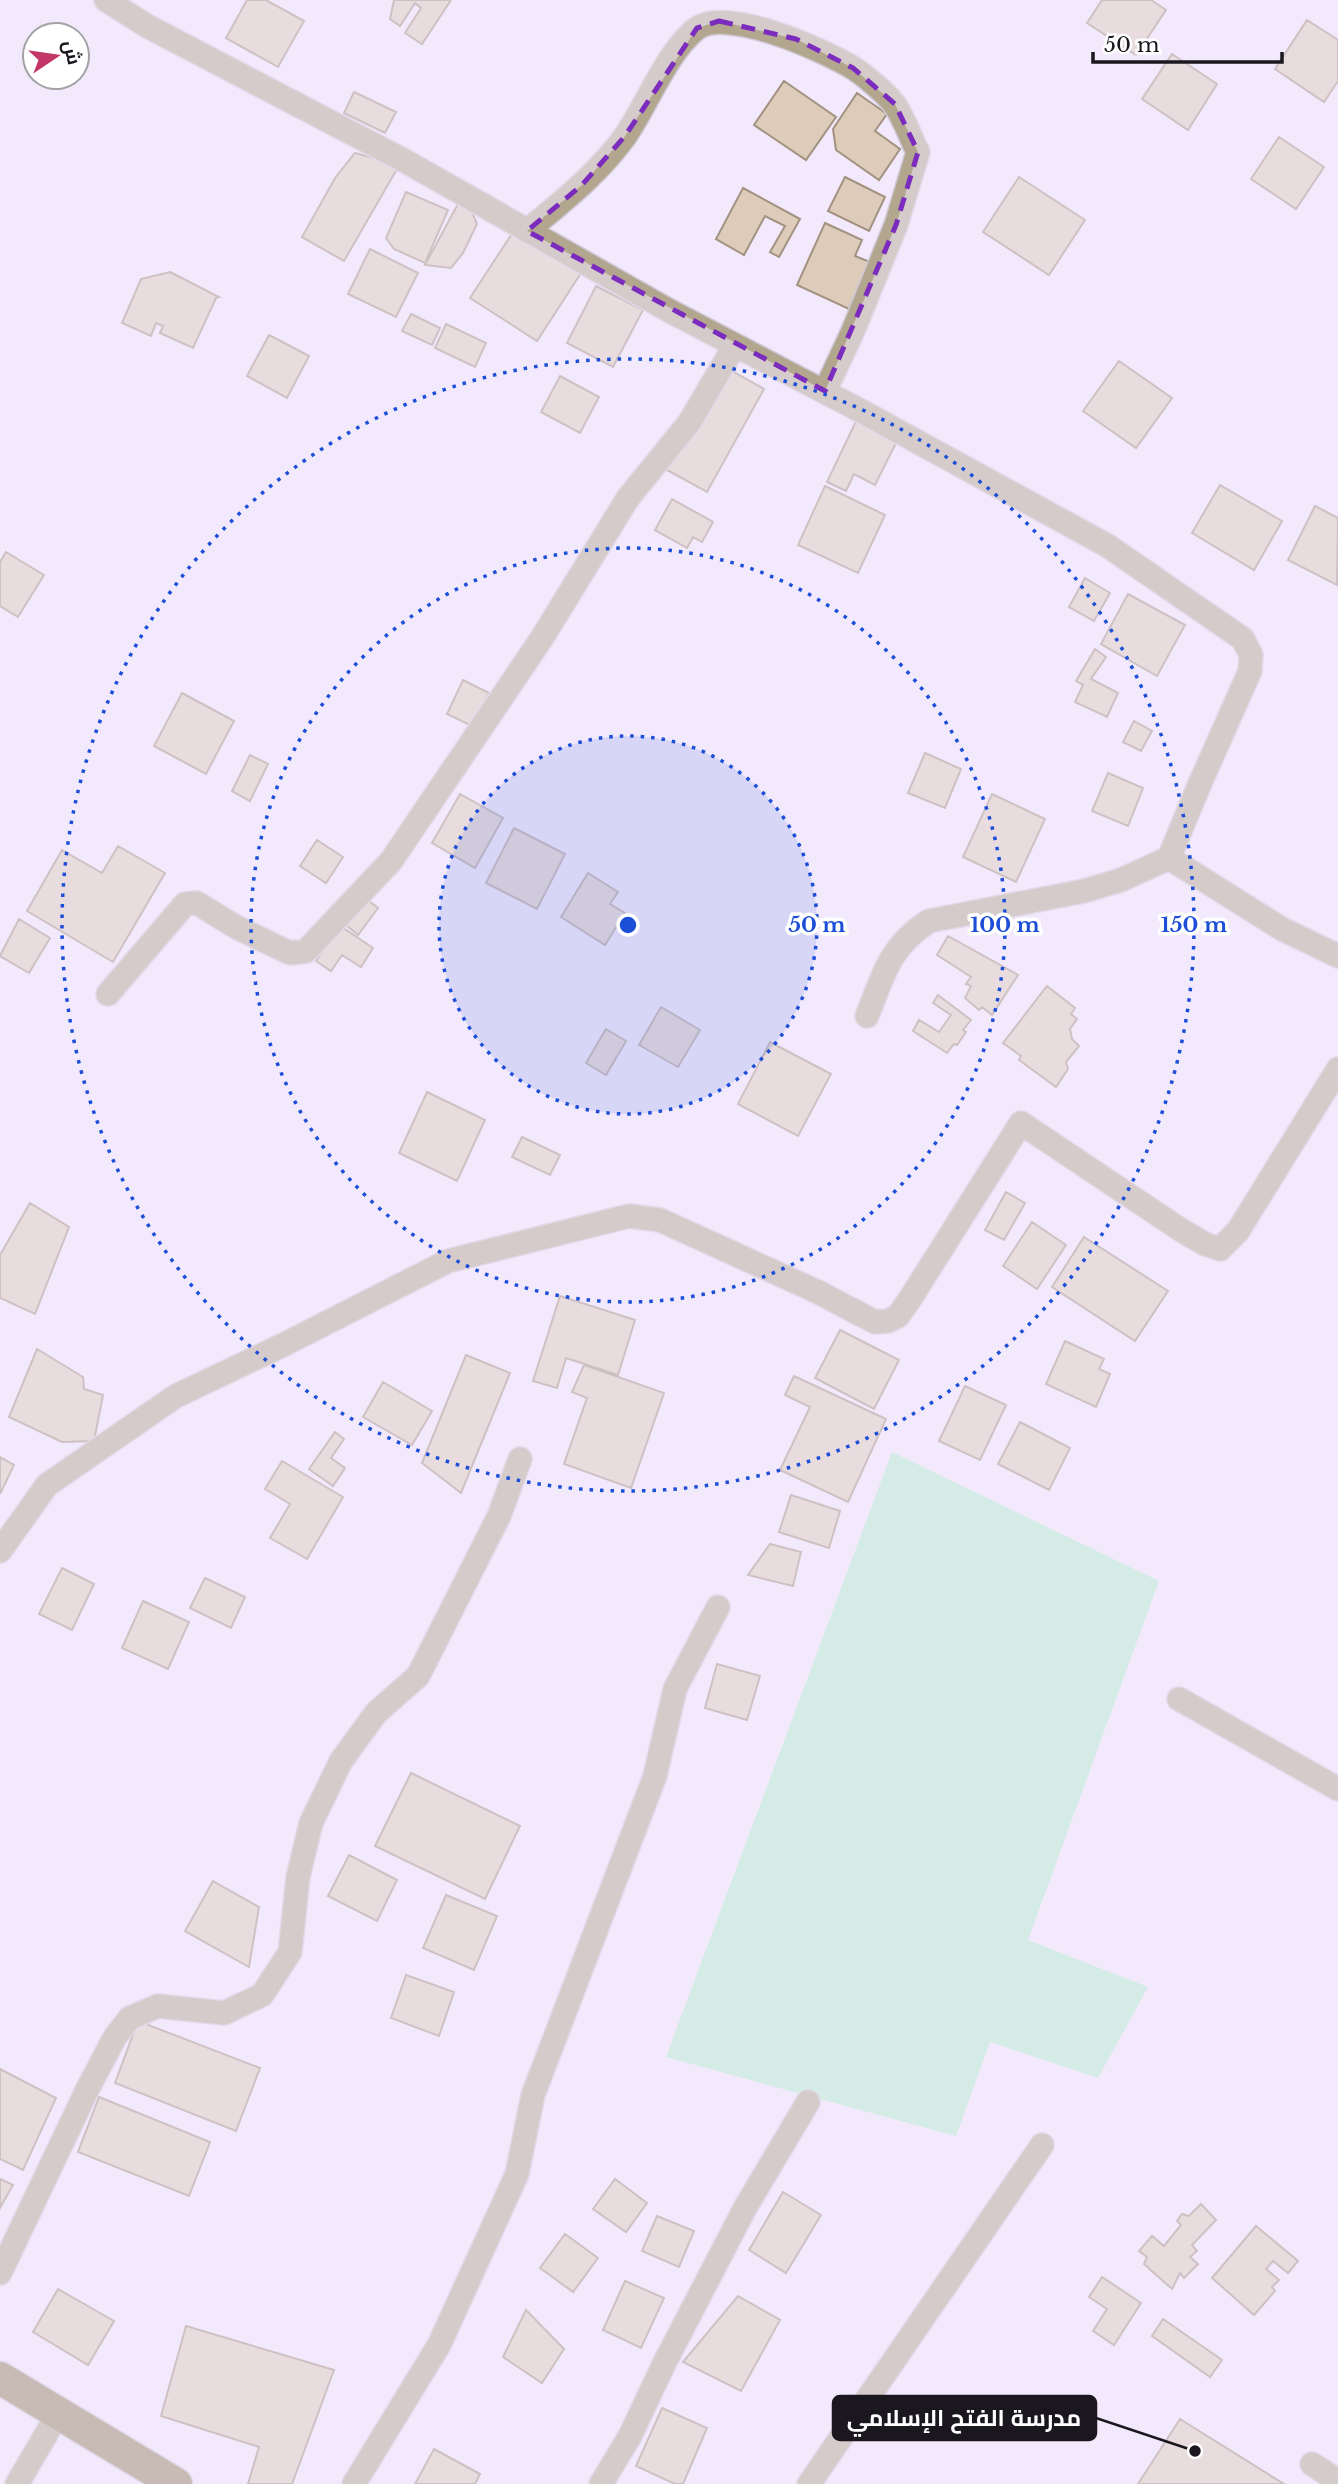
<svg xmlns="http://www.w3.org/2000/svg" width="1338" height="2484" font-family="'Libre Baskerville',Cairo,serif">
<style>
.green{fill:#b2edcb}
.building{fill:#deccba;stroke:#a39181;stroke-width:2}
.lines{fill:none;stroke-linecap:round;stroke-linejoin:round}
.street-casing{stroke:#cfc8d8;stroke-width:26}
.secondary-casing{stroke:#cfc8d8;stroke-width:35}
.street{stroke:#b2a78e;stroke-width:23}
.secondary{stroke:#95845f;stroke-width:32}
.marked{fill:none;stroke:#7b2cbf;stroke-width:5;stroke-dasharray:14 9;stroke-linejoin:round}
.ring{fill:none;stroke:#1d4ed8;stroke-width:3.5;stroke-dasharray:3.5 7}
.centre{fill:#1d4ed8;stroke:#fff;stroke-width:3.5}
.ring-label{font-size:21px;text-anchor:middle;font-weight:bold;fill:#1d4ed8;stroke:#fff;stroke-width:7;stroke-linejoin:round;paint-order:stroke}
.leader{fill:none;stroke:#1a171e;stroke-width:2.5}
.callout-dot{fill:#1a171e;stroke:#fff;stroke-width:2.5}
.callout{fill:#1a171e;stroke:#1a171e;stroke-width:2.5}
.callout-label{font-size:23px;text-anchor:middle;font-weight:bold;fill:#fff}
</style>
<rect width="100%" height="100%" fill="#f2eafc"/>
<!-- green -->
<path class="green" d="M 892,1452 L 1159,1581 L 1028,1940 L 1148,1987 L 1098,2078 L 990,2042 L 956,2136 L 666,2057 Z"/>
<!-- building -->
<path class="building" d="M 247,0 L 266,0 L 304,21 L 278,67 L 226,38 Z
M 394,0 L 451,0 L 422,44 L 405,33 L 421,8 L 415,3 L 400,26 L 390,19 Z
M 1102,0 L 1151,0 L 1166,10 L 1136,55 L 1087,23 Z
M 1307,20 L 1338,40 L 1338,81 L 1324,102 L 1275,69 Z
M 1172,54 L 1217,84 L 1188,130 L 1142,99 Z
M 784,81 L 836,117 L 806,160 L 754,125 Z
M 354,92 L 396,112 L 385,133 L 344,113 Z
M 857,93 L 887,114 L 875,131 L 900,149 L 879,180 L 836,150 L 833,129 Z
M 1279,137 L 1324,167 L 1296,209 L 1251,179 Z
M 355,153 L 378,159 L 397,169 L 344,261 L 302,237 L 335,178 Z
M 845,177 L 885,197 L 869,231 L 828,211 Z
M 1019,177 L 1085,220 L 1049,275 L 983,232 Z
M 743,188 L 800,219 L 779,257 L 770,252 L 785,226 L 765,216 L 744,255 L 716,239 Z
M 406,192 L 448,210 L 425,263 L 394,249 L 386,238 Z
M 458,204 L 472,212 L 477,224 L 463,253 L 451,268 L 425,265 Z
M 825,223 L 862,240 L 855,256 L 870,262 L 849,309 L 797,285 Z
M 515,229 L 581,273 L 537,341 L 470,298 Z
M 370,249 L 418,273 L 396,317 L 348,294 Z
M 170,272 L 219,297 L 216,298 L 193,348 L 160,333 L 163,326 L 156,323 L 151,336 L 122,323 L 141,279 Z
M 596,286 L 643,310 L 613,367 L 567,343 Z
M 411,314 L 440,328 L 432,345 L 402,331 Z
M 446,324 L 486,343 L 475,367 L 435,348 Z
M 269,335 L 309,356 L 287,398 L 247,376 Z
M 1119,361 L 1172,398 L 1136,448 L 1083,411 Z
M 725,367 L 764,389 L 707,492 L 667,470 Z
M 560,376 L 599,397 L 580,433 L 541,412 Z
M 857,419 L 898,439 L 875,485 L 854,474 L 846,491 L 827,482 Z
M 1220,485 L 1282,521 L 1254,570 L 1192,533 Z
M 825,486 L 885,515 L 858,573 L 798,545 Z
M 672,499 L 713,522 L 702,542 L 693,537 L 687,548 L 655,530 Z
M 1315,506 L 1338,518 L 1337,585 L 1288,560 Z
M 6,552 L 44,575 L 18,617 L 0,606 L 0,562 Z
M 1085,578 L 1110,593 L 1094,621 L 1069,607 Z
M 1128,594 L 1185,625 L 1157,676 L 1101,644 Z
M 1095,649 L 1106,657 L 1091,679 L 1118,693 L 1107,717 L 1075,702 L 1083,685 L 1076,681 Z
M 463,680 L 489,693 L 472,726 L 447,714 Z
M 182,693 L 234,721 L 206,774 L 154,746 Z
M 1134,721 L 1152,731 L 1141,751 L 1123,742 Z
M 925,753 L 961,769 L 945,808 L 908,793 Z
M 250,755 L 268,764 L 250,801 L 232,791 Z
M 1108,773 L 1143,788 L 1128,826 L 1092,811 Z
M 460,794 L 503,818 L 475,868 L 432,843 Z
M 992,794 L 1045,819 L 1016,882 L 963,857 Z
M 514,828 L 565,854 L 537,909 L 486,883 Z
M 317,840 L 343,857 L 326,883 L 300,866 Z
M 118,846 L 165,873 L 113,962 L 27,911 L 62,850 L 102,873 Z
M 588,873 L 618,892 L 610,904 L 625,913 L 605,945 L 561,917 Z
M 365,898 L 378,908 L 358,935 L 345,924 Z
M 19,919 L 50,938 L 29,973 L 0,956 Z
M 339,925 L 373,948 L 361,967 L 342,955 L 331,971 L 316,961 Z
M 948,936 L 1018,975 L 992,1015 L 982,1007 L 979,1010 L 965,998 L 971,986 L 966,984 L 971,977 L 937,955 Z
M 1047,986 L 1075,1008 L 1071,1014 L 1077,1019 L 1070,1029 L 1072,1039 L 1079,1046 L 1066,1062 L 1068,1069 L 1056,1087 L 1019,1060 L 1021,1056 L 1003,1043 Z
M 938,995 L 971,1020 L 963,1030 L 966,1032 L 957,1045 L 954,1044 L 947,1053 L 913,1031 L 919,1020 L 939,1032 L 951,1015 L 933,1003 Z
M 661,1007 L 700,1030 L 678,1067 L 639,1045 Z
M 606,1029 L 626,1041 L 606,1075 L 586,1063 Z
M 770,1042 L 831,1074 L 798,1136 L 738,1104 Z
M 427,1092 L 485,1120 L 457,1181 L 399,1153 Z
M 522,1137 L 560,1155 L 550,1175 L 512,1157 Z
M 1006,1192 L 1025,1203 L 1004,1240 L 985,1230 Z
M 30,1203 L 69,1227 L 35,1314 L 0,1298 L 0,1255 Z
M 1032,1222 L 1066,1245 L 1037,1289 L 1003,1266 Z
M 1084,1237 L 1168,1291 L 1135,1341 L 1052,1287 Z
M 560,1296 L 635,1320 L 618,1375 L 566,1358 L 557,1388 L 533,1381 Z
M 840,1330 L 899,1360 L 874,1409 L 815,1378 Z
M 1065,1341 L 1104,1359 L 1099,1369 L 1110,1374 L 1096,1407 L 1046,1384 Z
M 37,1349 L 83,1377 L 84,1389 L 103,1395 L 94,1441 L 62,1442 L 9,1417 Z
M 466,1355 L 510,1373 L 461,1493 L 422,1463 Z
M 584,1365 L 664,1393 L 631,1488 L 564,1464 L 587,1398 L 572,1392 Z
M 794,1376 L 886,1419 L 848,1502 L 780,1470 L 810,1407 L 785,1395 Z
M 383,1382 L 432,1411 L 412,1445 L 363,1417 Z
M 965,1386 L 1006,1405 L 980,1460 L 939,1441 Z
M 1020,1422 L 1070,1448 L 1049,1490 L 998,1464 Z
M 335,1432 L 344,1439 L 331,1458 L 345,1468 L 333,1486 L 309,1469 Z
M 0,1457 L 14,1465 L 0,1494 Z
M 282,1461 L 343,1497 L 307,1559 L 270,1538 L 290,1504 L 265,1489 Z
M 791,1495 L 840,1511 L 829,1548 L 779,1532 Z
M 770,1544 L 801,1552 L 793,1586 L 748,1575 Z
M 62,1568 L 94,1584 L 72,1630 L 39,1614 Z
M 205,1578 L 245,1597 L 231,1628 L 190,1608 Z
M 143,1601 L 189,1622 L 168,1669 L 122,1648 Z
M 717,1664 L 760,1676 L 747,1720 L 705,1708 Z
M 411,1773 L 520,1826 L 485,1899 L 375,1846 Z
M 349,1855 L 397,1880 L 377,1921 L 328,1896 Z
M 213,1881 L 259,1907 L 249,1967 L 185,1931 Z
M 446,1895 L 497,1916 L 474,1970 L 423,1948 Z
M 406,1975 L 454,1992 L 439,2036 L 391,2018 Z
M 138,2021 L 260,2068 L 236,2131 L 115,2083 Z
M 0,2069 L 56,2098 L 23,2170 L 0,2159 Z
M 99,2097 L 210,2142 L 189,2196 L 78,2152 Z
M 0,2179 L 13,2185 L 0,2208 Z
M 615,2179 L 647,2203 L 626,2232 L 593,2209 Z
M 783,2192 L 821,2215 L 786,2273 L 749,2250 Z
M 1201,2204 L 1216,2220 L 1192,2245 L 1197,2251 L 1190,2257 L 1198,2264 L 1184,2278 L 1180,2273 L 1172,2289 L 1144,2264 L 1147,2257 L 1139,2251 L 1152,2236 L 1164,2246 L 1181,2225 L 1177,2221 L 1182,2214 L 1189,2216 Z
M 657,2216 L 694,2231 L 679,2267 L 642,2251 Z
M 1256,2226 L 1298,2261 L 1288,2273 L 1273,2261 L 1266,2269 L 1279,2280 L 1272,2287 L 1275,2291 L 1254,2315 L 1212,2278 Z
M 565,2234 L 598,2258 L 573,2292 L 540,2268 Z
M 1102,2277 L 1141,2303 L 1114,2345 L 1093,2331 L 1107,2309 L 1089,2297 Z
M 625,2281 L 664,2298 L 641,2348 L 603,2330 Z
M 58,2289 L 114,2321 L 88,2365 L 33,2332 Z
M 738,2296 L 780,2320 L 741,2391 L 683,2362 Z
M 526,2310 L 564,2349 L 542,2383 L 503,2357 Z
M 1163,2319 L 1222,2360 L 1210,2377 L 1152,2336 Z
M 186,2326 L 334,2370 L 292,2484 L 248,2484 L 259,2447 L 161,2416 Z
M 662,2408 L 707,2428 L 683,2484 L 675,2484 L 636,2466 Z
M 1180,2419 L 1284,2484 L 1138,2484 Z
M 434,2449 L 480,2474 L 475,2484 L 415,2484 Z"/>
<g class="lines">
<!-- street casing -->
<g class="street-casing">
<path id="street" d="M 106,0 L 147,26 L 405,161 L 668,310 L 863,412 L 1108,546 L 1243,639 L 1251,655 L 1250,671 L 1201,781 L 1169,858 L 1121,880 L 1084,891 L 929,921 C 889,947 884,974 867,1016
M 527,231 C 563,201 599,173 626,135 C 647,104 667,52 696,29 C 726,6 820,49 850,66 C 862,73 886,93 894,104 C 904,117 910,137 918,152 L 896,225 L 853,331 L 825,391
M 1169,858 L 1282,929 L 1338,956
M 108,994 L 185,904 L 197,903 L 236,927 L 290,953 L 306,951 L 391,861 L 542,638 L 628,498 L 689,423 L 735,345
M 0,1551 L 47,1485 L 176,1396 L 283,1345 L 448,1261 L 629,1216 L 660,1220 L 818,1292 L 875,1322 L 888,1321 L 898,1316 L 910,1299 L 1021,1123 L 1181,1230 L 1205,1244 L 1220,1249 L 1238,1231 L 1338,1069
M 1179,1699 L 1338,1789
M 0,2273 L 88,2088 L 115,2037 L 130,2018 L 158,2006 L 224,2013 L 262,1995 L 290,1952 L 298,1877 L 311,1823 L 341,1761 L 376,1713 L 418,1676 L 499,1516 L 520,1459
M 1312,2464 L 1338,2481
M 17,2484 L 58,2414
M 354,2484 L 439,2345 L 517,2174 L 533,2095 L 655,1776 L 675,1689 L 718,1607
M 601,2484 L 630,2436 L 664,2364 L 745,2208 L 808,2102
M 809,2484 L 1042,2145"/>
</g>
<!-- secondary casing -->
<g class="secondary-casing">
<path id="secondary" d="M 0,2378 L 176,2484"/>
</g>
<!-- street -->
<use href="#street" class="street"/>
<!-- secondary -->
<use href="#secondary" class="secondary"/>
</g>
<!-- marked area -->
<path d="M0 0H1338V2484H0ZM 719,21 L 796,39 L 853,68 L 895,104 L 918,152 L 896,225 L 825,391 L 527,231 L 582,185 L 625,136 L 697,28 Z" fill="#f2eafc" fill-opacity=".55" fill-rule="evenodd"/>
<path class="marked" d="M 719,21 L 796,39 L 853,68 L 895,104 L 918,152 L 896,225 L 825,391 L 527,231 L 582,185 L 625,136 L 697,28 Z"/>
<!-- distance rings -->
<circle cx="628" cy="925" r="189" fill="#1d4ed8" fill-opacity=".12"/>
<g class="ring">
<circle cx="628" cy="925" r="189"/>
<circle cx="628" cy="925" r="377"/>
<circle cx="628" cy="925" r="566"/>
</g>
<circle cx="628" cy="925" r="10" class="centre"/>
<g class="ring-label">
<text x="817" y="932">50 m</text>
<text x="1005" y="932">100 m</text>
<text x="1194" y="932">150 m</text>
</g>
<!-- callouts -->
<path class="leader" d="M1195 2451L1096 2418"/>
<circle class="callout-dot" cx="1195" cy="2451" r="7"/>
<rect class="callout" x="833" y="2396" width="263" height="44" rx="7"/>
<g class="callout-label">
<text x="964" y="2426">مدرسة الفتح الإسلامي</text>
</g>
<!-- north arrow -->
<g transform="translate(56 56) rotate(77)"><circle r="33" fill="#ffffff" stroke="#a3a2a5" stroke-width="2"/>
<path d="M0-5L12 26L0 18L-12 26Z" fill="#c23668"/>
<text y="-10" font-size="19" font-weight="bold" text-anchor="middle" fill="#1a171e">ش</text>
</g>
<!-- scale -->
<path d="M1093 52v10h189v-10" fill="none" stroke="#1a171e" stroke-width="3.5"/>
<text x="1104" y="52" font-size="21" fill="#1a171e" stroke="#ffffff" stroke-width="5" paint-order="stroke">50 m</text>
</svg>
